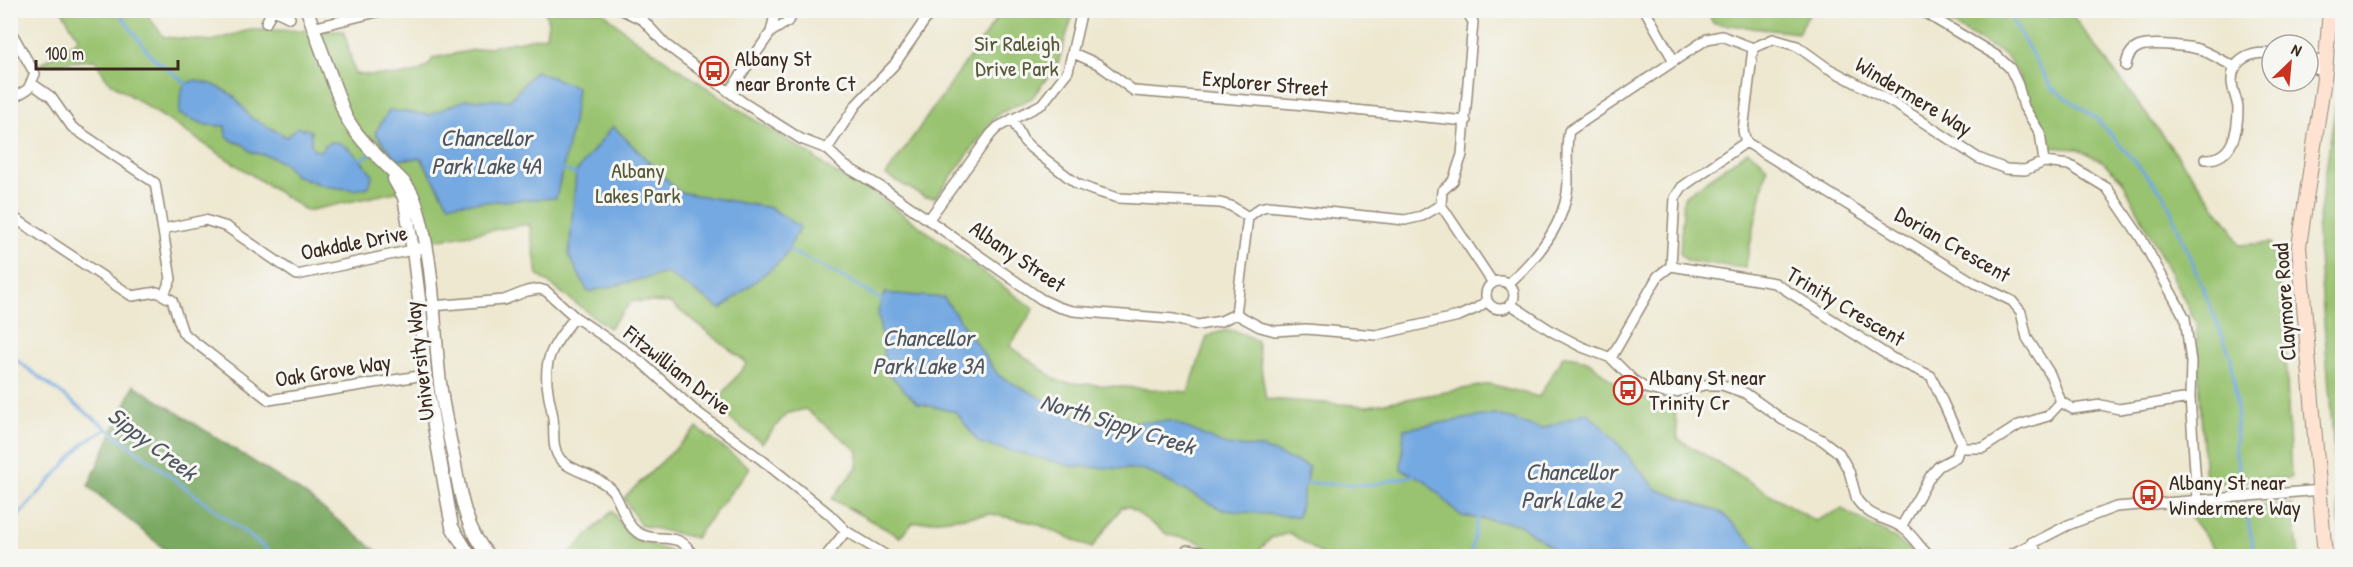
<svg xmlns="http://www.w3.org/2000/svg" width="2353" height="567" font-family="'Patrick Hand',sans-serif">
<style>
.green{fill:#99c370;stroke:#6a7647;stroke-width:1.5}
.forest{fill:#7aa962;stroke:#5a6a40;stroke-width:1.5}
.water{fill:#75a9e1;stroke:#586a80;stroke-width:1.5}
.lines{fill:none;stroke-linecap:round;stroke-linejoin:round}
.stream{stroke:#75a9e1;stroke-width:3}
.minor-casing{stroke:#948977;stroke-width:12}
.tertiary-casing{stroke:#948977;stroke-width:15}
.secondary-casing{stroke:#948977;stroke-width:16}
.minor{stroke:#fff;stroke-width:9}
.tertiary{stroke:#fff;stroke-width:12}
.secondary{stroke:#fee3d2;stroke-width:14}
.labels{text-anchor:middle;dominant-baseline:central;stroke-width:6;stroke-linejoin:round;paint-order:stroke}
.park-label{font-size:22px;fill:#575837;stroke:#f6f6f2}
.poi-label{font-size:22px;fill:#3b2a1e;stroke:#f6f6f2;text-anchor:start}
.street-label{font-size:22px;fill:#3b2a1e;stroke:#f6f6f2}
.water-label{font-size:24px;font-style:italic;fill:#4f5662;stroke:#f6f6f2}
</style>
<rect width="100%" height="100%" fill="#f6f6f2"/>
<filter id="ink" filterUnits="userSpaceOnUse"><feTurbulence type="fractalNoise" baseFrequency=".0167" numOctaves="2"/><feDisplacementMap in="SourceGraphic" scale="12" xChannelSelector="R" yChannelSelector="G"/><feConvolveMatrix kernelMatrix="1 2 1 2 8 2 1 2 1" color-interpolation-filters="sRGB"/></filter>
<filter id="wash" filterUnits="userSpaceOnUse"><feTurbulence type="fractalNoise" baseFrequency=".008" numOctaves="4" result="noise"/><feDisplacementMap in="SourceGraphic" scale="24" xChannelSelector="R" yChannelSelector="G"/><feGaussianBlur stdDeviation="1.35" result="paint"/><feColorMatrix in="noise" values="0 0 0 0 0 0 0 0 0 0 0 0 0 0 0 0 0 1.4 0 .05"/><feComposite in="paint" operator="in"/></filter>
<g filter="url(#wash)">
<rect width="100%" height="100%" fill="#eee8d0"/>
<!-- green -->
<path class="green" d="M 62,11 L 144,11 L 164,37 L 212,41 L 249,30 L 344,31 L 355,74 C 378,74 421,83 433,58 L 546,36 L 548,22 L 545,11 L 602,11 L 632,37 L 755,120 L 810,154 L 833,172 L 864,186 L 1034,309 L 1010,346 L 1060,382 L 1188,392 L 1207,337 C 1228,326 1237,330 1257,341 L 1266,399 L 1368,406 L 1490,384 L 1539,397 L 1563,356 C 1592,357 1595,369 1616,384 C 1632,397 1654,401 1674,405 L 1678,439 L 1815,521 L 1842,509 L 1895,538 L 1916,556 L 1324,556 L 1290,533 L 1271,538 L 1254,556 L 1217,556 L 1197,541 L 1168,535 L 1129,507 L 1122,507 L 1092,548 L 1035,523 L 991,514 L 913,523 L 900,537 L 832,499 L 857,467 L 858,451 L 805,409 L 786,414 L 762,443 L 713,406 L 747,363 L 670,303 L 632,301 L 609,328 L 538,275 L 529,224 L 436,240 L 414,188 L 307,211 L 108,81 L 95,60 L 39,65 L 79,39 Z
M 1002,11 L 1074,11 L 1058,63 L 1032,98 L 998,114 L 936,197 L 925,197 L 886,175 Z
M 1707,11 L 1811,11 L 1798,33 L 1713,23 Z
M 1928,11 L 2069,11 L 2230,226 L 2239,245 L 2271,243 L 2284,307 L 2291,478 L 2205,483 L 2196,323 L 2122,180 L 2102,161 L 2078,149 L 2048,147 C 2045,131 2037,121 2029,108 C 2018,87 2025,72 2002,53 Z
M 2342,60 L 2342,556 L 2317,232 Z
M 1748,151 L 1760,159 L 1767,168 L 1745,268 L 1687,261 L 1680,253 L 1684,197 Z
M 697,428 L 750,468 L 695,538 L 640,525 L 624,498 Z
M 2292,504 L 2299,556 L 2220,556 L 2185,510 Z
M 612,511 L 630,537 L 680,555 L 678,556 L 567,556 Z"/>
<!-- forest -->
<path class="forest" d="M 134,385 L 303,493 L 383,556 L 173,556 L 88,486 Z"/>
<!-- water -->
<path class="water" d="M 535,71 L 577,87 L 573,123 L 556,198 L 448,204 L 421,158 L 397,160 L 375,133 L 389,110 L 429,115 L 465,100 L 510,100 Z
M 195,80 L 214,85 L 233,95 L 251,118 L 287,137 L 297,127 L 311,131 L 311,144 L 314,150 L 320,151 C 337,125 362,162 373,175 L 368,187 L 355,190 L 324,186 L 294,175 L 286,165 L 272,157 L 251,152 L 244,145 L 233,141 L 226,135 L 225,126 L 206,125 L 179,114 C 182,97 175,87 195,80 Z
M 613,126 L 679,192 L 771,208 L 800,227 L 783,259 L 721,309 L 667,273 L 588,292 L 569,256 L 576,172 Z
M 885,293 L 944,298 L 999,376 L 1091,424 L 1172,421 L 1225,445 L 1263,448 L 1309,467 L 1298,517 L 1223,510 L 1145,470 L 1071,466 L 979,443 L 956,412 L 917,403 L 886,371 L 878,311 Z
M 1587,412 L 1614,439 L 1656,489 L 1722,513 L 1758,549 L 1771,556 L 1555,556 L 1553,548 L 1518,524 L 1461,516 L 1424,480 L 1401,469 L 1404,429 L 1495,414 L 1541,429 Z"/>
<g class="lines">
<!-- stream -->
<path class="stream" d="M 117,10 L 151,56 L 188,85
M 2006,10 L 2052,88 L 2096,118 L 2165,196 L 2231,357 L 2237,408 L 2235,447 L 2252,543 L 2257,556
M 356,161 L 372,154
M 561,168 L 577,175
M 786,249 L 847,279 L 883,301
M 10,355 L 276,556
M 1303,483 L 1371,485 L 1415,475
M 10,525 L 84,443 L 107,429
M 1470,556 L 1479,514"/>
</g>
</g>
<g filter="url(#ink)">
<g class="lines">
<!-- minor casing -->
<g class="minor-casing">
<path id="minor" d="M 274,10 L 290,18
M 622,10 L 643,20 L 665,44 L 744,103 L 801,139 L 827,149 L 845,166 L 886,190 L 1041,299 L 1058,307 L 1073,311 L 1174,319 L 1198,325 L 1221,321 L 1236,314 L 1260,327 L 1275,331 L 1306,329 L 1376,335 L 1459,316 L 1477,308 L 1487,301
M 1645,10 L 1674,61
M 1920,10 L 1997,56 L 2010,68 L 2018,85 L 2024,107 L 2040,133 L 2044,162
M 266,23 L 272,10
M 312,28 L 385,10
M 10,30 L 35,74 L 28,89 L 10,100
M 771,32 L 776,10
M 1753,48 L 1743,131 L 1746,142 L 1975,283 L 2012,301 L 2021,312 L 2027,338 L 2050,374 L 2061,402 L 2073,409 L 2101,405 L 2119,409 L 2190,398
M 1073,53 L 1098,64 L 1134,91 L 1294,104 L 1466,121
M 2308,60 L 2326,61
M 2126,66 C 2129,41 2150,44 2170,45 C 2179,46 2189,46 2198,49 C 2211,53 2223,62 2236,67
M 2308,66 L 2325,72
M 31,83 L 51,97 L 72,127 L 155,183 L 171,279 L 164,294
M 729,92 L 771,32 L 787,22 L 797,10
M 1012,119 L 1023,140 L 1031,148 L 1077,184 L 1092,190 L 1118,198 L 1220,203 L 1231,206 L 1248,217 L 1260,208 L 1268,206 L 1405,220 L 1422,216 L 1441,205 L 1442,191 L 1453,181 L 1462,155 L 1473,22 L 1466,10
M 827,149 L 856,105 L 894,65 L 932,10
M 2205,159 C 2233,160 2238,131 2238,108 C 2237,99 2232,90 2232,81 C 2232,58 2253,51 2272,54
M 1441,205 L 1493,283
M 10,215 L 132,296 L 157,292 L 172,300 L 183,333 L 269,400 L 425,375
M 929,219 L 991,134 L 998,127 L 1042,104 L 1068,71 L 1082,10
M 163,229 L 205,220 L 227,227 L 297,275 L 426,247
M 1671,266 L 1675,198 L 1682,187 L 1746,142
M1486 295a14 14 0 1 1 28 0a14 14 0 1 1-28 0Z
M 1508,284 C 1537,258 1567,223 1568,182 C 1568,164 1565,149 1569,131 L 1707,39 L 1722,36 L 1753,48 L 1773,39 L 1797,46 L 1826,67 L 1897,105 L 1978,158 L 2006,169 L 2025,170 L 2044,162 L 2069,165 L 2107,188 L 2141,238 L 2185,318 L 2191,362 L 2190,398 L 2197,499
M 1510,304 L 1553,332 L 1582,347 L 1611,358 L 1633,380 L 1645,388 L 1665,393 L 1676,392 L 1705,385 L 1722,385 L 1745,393 L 1783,420 L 1822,440 L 1839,453 L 1849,471 L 1857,500 C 1873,521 1886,516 1904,529 C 1914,536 1920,549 1930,556
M 420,307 L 504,300 L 527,291 L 539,289 L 546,291 L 575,317 L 640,361 L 693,409 L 762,460 L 829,514 L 846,531 L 887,556
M 1236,314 L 1248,217
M 575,317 C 555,343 542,357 548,391 C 549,401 552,409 553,418 C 555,432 551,447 560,459 C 571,472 596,474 611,489 C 622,501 623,522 637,532 C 656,545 680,528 693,556
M 1611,358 L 1658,276 L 1671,266 L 1775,283 L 1892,358 L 1931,376 L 1961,442 L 1956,457 L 1939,466 L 1931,475 L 1901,527
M 1959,448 L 1983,448 L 2019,425 L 2048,416 L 2061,402
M 2032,542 L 2038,556
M 826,556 L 846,531
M 1181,556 L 1187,550 L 1205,553 L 1209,556
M 2008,556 L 2068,525 L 2116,507 L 2321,490"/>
</g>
<!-- tertiary casing -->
<g class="tertiary-casing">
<path id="tertiary" d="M 307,10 L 345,115 C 355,134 370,149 385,164 C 400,179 411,185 417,207 C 435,264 433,325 440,383 C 443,409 449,434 454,459 C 460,493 465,530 489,556
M 394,179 L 404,197 L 413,250 L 420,307 L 425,375 L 452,527 L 470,556"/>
</g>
<!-- secondary casing -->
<g class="secondary-casing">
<path id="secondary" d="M 2325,556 L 2299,246 L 2325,72 L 2330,10"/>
</g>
<!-- minor -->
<use href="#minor" class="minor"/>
<!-- tertiary -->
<use href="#tertiary" class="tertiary"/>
<!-- secondary -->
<use href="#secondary" class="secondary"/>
</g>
</g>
<!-- icons -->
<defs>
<g id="bus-ring" transform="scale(1.5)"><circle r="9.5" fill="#f6f6f2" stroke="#c8321e" stroke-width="1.5"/><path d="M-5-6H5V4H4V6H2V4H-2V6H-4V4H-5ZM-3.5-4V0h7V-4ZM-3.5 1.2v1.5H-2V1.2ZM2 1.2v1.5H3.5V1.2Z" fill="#c8321e"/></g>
</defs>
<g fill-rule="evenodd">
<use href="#bus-ring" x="714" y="71"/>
<use href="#bus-ring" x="1628" y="390"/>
<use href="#bus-ring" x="2148" y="495"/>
</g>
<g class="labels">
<!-- park labels -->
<g class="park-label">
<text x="1017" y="43">Sir Raleigh<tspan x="1017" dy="25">Drive Park</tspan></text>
<text x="638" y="170">Albany<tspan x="638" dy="25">Lakes Park</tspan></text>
</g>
<!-- poi labels -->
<g class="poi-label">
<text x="735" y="58">Albany St<tspan x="735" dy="25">near Bronte Ct</tspan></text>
<text x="1649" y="377">Albany St near<tspan x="1649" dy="25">Trinity Cr</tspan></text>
<text x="2169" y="482">Albany St near<tspan x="2169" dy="25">Windermere Way</tspan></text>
</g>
<!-- street labels -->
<g class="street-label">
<text transform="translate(1265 83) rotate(5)">Explorer Street</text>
<text transform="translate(1914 96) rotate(31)">Windermere Way</text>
<text transform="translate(354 242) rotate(-11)">Oakdale Drive</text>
<text transform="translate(1953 244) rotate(30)">Dorian Crescent</text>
<text transform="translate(1018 256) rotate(34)">Albany Street</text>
<text transform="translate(2284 302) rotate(-94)">Claymore Road</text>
<text transform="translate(1846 306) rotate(31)">Trinity Crescent</text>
<text transform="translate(419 361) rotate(-97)">University Way</text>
<text transform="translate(333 370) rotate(-9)">Oak Grove Way</text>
<text transform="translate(678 370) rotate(38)">Fitzwilliam Drive</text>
</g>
<!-- water labels -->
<g class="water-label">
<text x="486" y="137">Chancellor<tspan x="486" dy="28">Park Lake 4A</tspan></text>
<text x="928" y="337">Chancellor<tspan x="928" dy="28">Park Lake 3A</tspan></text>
<text transform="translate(1118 423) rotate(17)">North Sippy Creek</text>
<text transform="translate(153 443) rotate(37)">Sippy Creek</text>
<text x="1571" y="471">Chancellor<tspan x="1571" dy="28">Park Lake 2</tspan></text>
</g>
</g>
<!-- margin -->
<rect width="2353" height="567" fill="none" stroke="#f6f6f2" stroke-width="36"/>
<!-- north arrow -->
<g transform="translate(2290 63) rotate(26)"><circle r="28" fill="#f6f6f2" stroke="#aba49d" stroke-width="1.5"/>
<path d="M0-4.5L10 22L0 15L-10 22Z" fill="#c8321e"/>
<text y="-9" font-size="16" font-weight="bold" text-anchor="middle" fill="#3b2a1e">N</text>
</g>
<!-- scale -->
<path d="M36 60v9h142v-9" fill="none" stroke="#3b2a1e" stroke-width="3"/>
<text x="45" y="60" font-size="18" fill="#3b2a1e" stroke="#f6f6f2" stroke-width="4.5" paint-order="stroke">100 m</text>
</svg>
